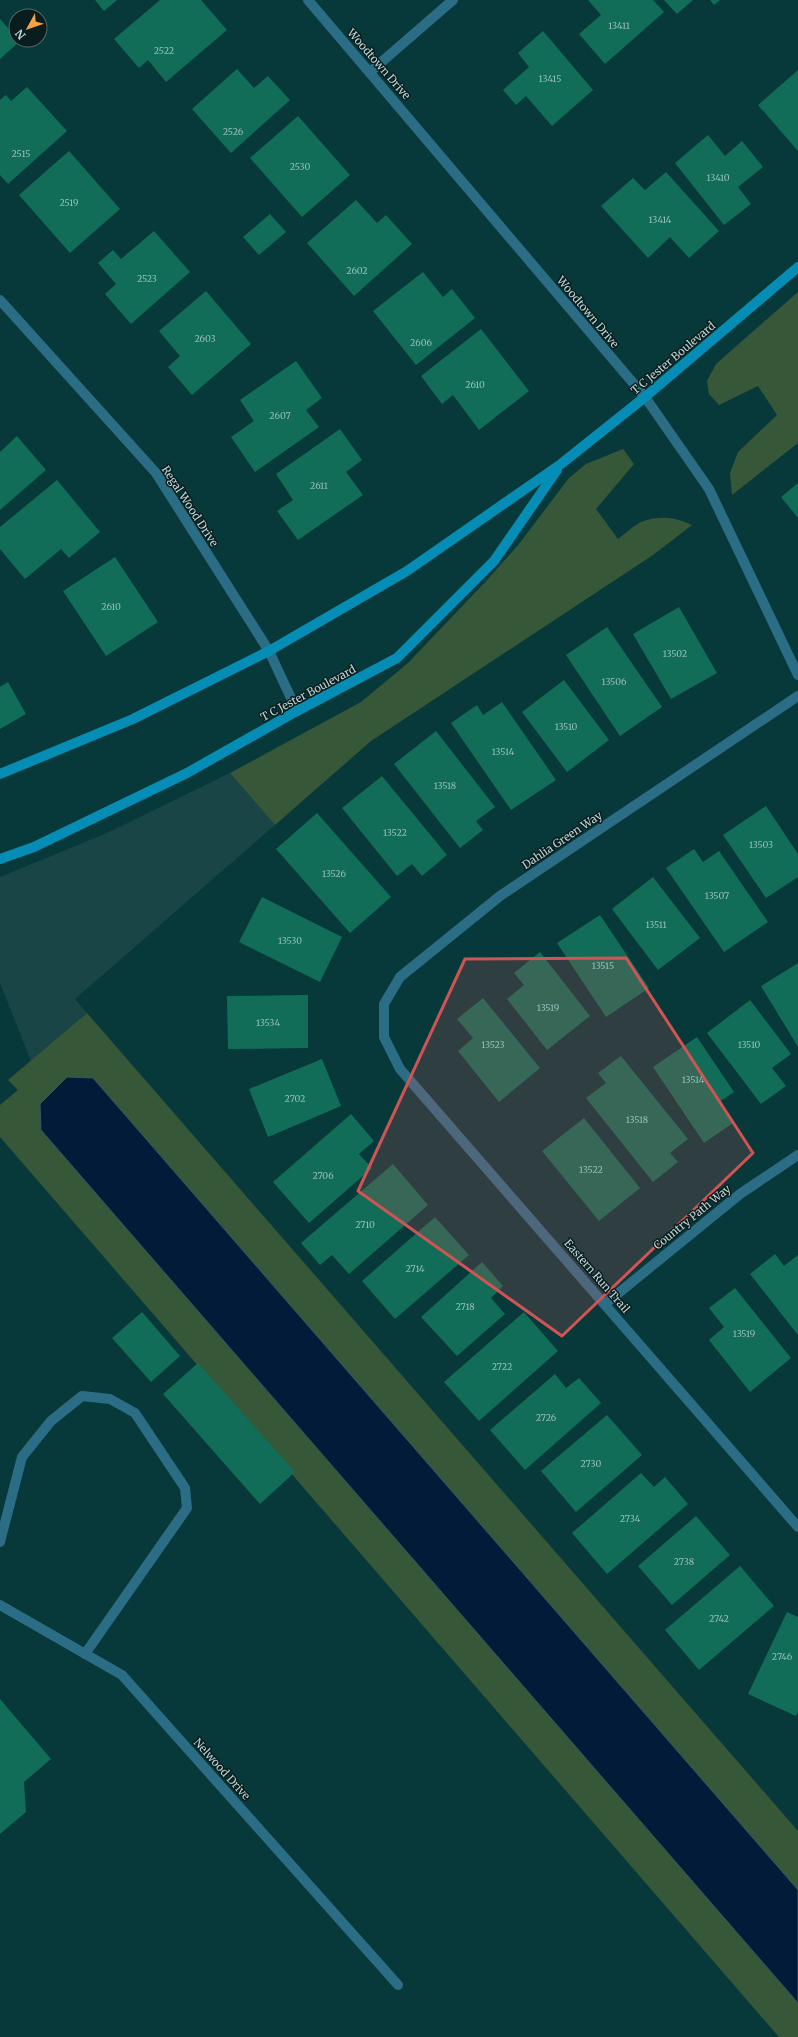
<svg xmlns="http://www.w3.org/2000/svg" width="798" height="2037" font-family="Merriweather,serif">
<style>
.built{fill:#194547}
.green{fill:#365838}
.water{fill:#021b38;stroke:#3b5368}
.building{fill:#116d58}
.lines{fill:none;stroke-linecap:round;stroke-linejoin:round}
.lane{stroke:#2c6d86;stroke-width:10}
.street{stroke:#2c6d86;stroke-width:10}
.secondary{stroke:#058db5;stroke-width:10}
.marked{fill:#d05454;fill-opacity:0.2;stroke:#d05454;stroke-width:3;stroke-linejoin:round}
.labels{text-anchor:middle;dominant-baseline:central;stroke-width:3;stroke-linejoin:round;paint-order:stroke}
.number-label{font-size:9px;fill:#94bcb8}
.street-label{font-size:11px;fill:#c0d7d8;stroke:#0a1d1e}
</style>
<rect width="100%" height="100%" fill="#07393b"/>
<!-- built -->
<path class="built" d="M 230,773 L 275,825 L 75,999 L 87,1013 L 31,1061 L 0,983 L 0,877 L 107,833 Z"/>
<!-- green -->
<path class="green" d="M 798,292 L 798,443 L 732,495 L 730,473 L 738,452 L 777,415 L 758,386 L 719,405 L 709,394 L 707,381 L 716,364 Z
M 623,449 L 634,464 L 596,509 L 618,539 C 625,534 633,526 641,522 C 658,515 676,517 692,525 L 653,555 L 371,741 L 275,825 L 230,773 L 361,702 L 408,663 L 487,580 L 519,544 L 569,478 L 586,464 Z
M 87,1013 L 798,1831 L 798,2037 L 779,2037 L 0,1137 L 0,1105 L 18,1090 L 8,1080 Z"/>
<!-- water -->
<path class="water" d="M 67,1077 L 93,1078 L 798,1890 L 798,2003 L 41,1130 L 40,1104 Z"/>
<!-- building -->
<path class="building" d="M 95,0 L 117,0 L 104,11 Z
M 160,0 L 201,0 L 227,30 L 166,82 L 148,60 L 139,68 L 114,39 Z
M 588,0 L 653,0 L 664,12 L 605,64 L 579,34 L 601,15 Z
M 664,0 L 693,0 L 677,14 Z
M 710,0 L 720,0 L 714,5 Z
M 0,19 L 16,37 L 16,40 L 20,41 L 0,59 Z
M 543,31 L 593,90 L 552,126 L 526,96 L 516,105 L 503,90 L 529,67 L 518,53 Z
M 237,69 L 254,88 L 268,76 L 290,100 L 231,153 L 192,109 Z
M 798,70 L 798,151 L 758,105 Z
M 27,87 L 67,131 L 8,184 L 0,175 L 0,100 L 6,95 L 11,101 Z
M 298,116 L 350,175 L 302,217 L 250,158 Z
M 708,135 L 725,156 L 742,141 L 763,167 L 738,187 L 751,204 L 724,225 L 675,163 Z
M 69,151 L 120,209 L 70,253 L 19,195 Z
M 666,172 L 719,231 L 689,258 L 670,237 L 648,258 L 601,206 L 633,178 L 645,190 Z
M 356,200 L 377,223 L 386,215 L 412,244 L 354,296 L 307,243 Z
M 270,214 L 286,232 L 259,255 L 243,237 Z
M 154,231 L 190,272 L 131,324 L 105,294 L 116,284 L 98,263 L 113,250 L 121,259 Z
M 423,272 L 443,297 L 452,289 L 475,318 L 416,365 L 373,311 Z
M 206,291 L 251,344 L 192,395 L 168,367 L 180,356 L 159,331 Z
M 481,329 L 529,391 L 479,430 L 453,395 L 442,404 L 421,376 Z
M 296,361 L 322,398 L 306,410 L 319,427 L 255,472 L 231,437 L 254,421 L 240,400 Z
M 340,429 L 362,460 L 346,472 L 363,495 L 298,540 L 277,511 L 293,500 L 276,474 Z
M 17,436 L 46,470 L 0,510 L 0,452 Z
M 57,480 L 100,532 L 69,558 L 61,549 L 25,579 L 0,549 L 0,527 Z
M 798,483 L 798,518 L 781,497 Z
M 115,557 L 158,622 L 106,656 L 63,591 Z
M 679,607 L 717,673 L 671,699 L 633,634 Z
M 607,627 L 662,707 L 620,736 L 566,655 Z
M 564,680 L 609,740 L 567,772 L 522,712 Z
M 8,682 L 26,714 L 0,729 L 0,687 Z
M 502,702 L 556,780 L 511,810 L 451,723 L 477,705 L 483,715 Z
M 436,731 L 495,807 L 476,821 L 483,830 L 460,848 L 394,764 Z
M 382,776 L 447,855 L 422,876 L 412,864 L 397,876 L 342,808 Z
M 766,806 L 798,854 L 798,877 L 766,898 L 723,835 Z
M 317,813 L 391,897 L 350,933 L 276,849 Z
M 694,849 L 703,862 L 719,851 L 768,922 L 724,952 L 666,868 Z
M 653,877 L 700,938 L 658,970 L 612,909 Z
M 262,897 L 342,937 L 320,982 L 239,942 Z
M 600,915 L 649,988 L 606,1017 L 557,943 Z
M 540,952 L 590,1016 L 547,1050 L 507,999 L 524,985 L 514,973 Z
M 798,963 L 798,1047 L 761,986 Z
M 308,995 L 308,1048 L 228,1049 L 227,996 Z
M 483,998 L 540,1068 L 499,1102 L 458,1051 L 473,1038 L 457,1019 Z
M 750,1000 L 791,1054 L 772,1068 L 786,1086 L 761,1104 L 707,1033 Z
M 697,1037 L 734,1092 L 719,1102 L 733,1123 L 704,1143 L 653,1067 Z
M 621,1056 L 688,1139 L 670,1153 L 678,1162 L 653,1182 L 586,1098 L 606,1083 L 598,1073 Z
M 322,1059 L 341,1106 L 268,1137 L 249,1089 Z
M 351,1114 L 374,1141 L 359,1154 L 372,1168 L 309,1223 L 273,1182 Z
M 584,1118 L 640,1188 L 599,1221 L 542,1151 Z
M 393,1164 L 428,1205 L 349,1274 L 332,1255 L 320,1265 L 301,1243 Z
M 435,1217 L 469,1255 L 395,1319 L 362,1281 Z
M 775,1254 L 784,1266 L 798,1255 L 798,1335 L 750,1274 Z
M 482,1262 L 503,1286 L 491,1298 L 505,1314 L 457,1356 L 421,1317 Z
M 735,1288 L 791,1358 L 750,1392 L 709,1340 L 724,1327 L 709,1308 Z
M 142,1312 L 180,1356 L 151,1382 L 112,1338 Z
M 524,1312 L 558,1351 L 479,1421 L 444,1382 Z
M 198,1363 L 295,1472 L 260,1504 L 163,1394 Z
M 555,1374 L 566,1388 L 579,1378 L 601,1403 L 525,1470 L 490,1430 Z
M 607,1415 L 642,1455 L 576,1512 L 541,1471 Z
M 641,1473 L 654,1487 L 665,1477 L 688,1504 L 607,1574 L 572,1533 Z
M 696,1516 L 730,1555 L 672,1605 L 638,1566 Z
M 740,1566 L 774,1606 L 699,1670 L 665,1630 Z
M 787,1612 L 798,1617 L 798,1712 L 796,1716 L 748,1694 Z
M 0,1699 L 51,1759 L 24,1782 L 26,1812 L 0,1834 Z"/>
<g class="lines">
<!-- lane -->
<path class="lane" d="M 0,1542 L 22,1457 L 51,1421 L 82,1396 L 110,1399 L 135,1413 L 185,1488 L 187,1508 L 85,1654"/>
<!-- street -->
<path class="street" d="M 308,0 L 645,397 L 709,489 L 798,675
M 370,72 L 453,0
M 0,300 L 156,473 L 269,651 L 297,711
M 798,696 L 500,896 L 400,977 L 384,1004 L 384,1037 L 400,1069 L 798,1527
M 605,1304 L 740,1194 L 798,1155
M 0,1605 L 122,1675 L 398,1985"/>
<!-- secondary -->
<path class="secondary" d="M 0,774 L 133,719 L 269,651 L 407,571 L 561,464 L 645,397 L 798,267
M 0,859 L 34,847 L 187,773 L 297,711 L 397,658 L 494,561 L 557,470"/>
</g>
<!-- marked area -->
<path class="marked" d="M 626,958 L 753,1153 L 562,1336 L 358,1191 L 465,959 Z"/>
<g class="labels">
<!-- number labels -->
<g class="number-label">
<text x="619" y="25">13411</text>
<text x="164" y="50">2522</text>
<text x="550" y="78">13415</text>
<text x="233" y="131">2526</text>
<text x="21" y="153">2515</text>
<text x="300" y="166">2530</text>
<text x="718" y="177">13410</text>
<text x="69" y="202">2519</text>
<text x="660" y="219">13414</text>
<text x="357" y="270">2602</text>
<text x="147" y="278">2523</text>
<text x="205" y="338">2603</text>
<text x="421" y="342">2606</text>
<text x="475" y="384">2610</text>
<text x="280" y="415">2607</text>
<text x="319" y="485">2611</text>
<text x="111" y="606">2610</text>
<text x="675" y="653">13502</text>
<text x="614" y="681">13506</text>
<text x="566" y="726">13510</text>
<text x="503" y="751">13514</text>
<text x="445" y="785">13518</text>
<text x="395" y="832">13522</text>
<text x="761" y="844">13503</text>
<text x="334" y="873">13526</text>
<text x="717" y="895">13507</text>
<text x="656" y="924">13511</text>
<text x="290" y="940">13530</text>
<text x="603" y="965">13515</text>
<text x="548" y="1007">13519</text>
<text x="268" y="1022">13534</text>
<text x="493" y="1044">13523</text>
<text x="749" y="1044">13510</text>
<text x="693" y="1079">13514</text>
<text x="295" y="1098">2702</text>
<text x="637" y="1119">13518</text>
<text x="591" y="1169">13522</text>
<text x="323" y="1175">2706</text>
<text x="365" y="1224">2710</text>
<text x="415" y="1268">2714</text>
<text x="465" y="1306">2718</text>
<text x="744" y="1333">13519</text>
<text x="502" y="1366">2722</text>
<text x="546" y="1417">2726</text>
<text x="591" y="1463">2730</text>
<text x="630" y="1518">2734</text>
<text x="684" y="1561">2738</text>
<text x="719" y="1618">2742</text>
<text x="782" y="1656">2746</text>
</g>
<!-- street labels -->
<g class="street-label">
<text transform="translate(379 64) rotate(49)">Woodtown Drive</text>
<text transform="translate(588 312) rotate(50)">Woodtown Drive</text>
<text transform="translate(673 358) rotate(-40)">T C Jester Boulevard</text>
<text transform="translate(190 506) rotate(57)">Regal Wood Drive</text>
<text transform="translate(308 693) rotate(-28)">T C Jester Boulevard</text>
<text transform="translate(562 840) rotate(-34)">Dahlia Green Way</text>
<text transform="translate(692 1217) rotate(-39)">Country Path Way</text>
<text transform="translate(597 1276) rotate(49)">Eastern Run Trail</text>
<text transform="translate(222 1769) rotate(48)">Nelwood Drive</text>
</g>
</g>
<!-- north arrow -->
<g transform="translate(28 28) rotate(230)"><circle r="19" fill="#0a1d1e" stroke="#536768"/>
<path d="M0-3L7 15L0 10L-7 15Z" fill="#f5a346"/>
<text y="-6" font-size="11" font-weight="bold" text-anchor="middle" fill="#c0d7d8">N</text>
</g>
</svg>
